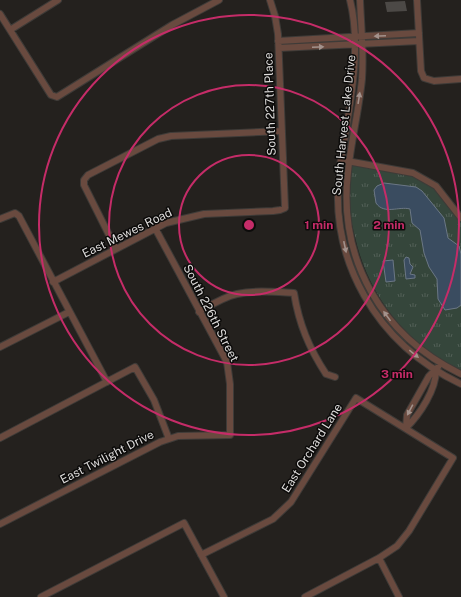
<svg xmlns="http://www.w3.org/2000/svg" width="461" height="597" font-family="'Public Sans',sans-serif">
<style>
.park{fill:url(#park-tufts)}
.water{fill:#3a4c60;stroke:#6b7785}
.building{fill:#4c4946}
.lines{fill:none;stroke-linecap:round;stroke-linejoin:round}
.minor-casing{stroke:#3e3b38;stroke-width:8}
.minor{stroke:#694a3f;stroke-width:6}
.oneway{fill:#a3928c}
.ring{fill:none;stroke:#c52c68;stroke-width:2}
.labels{text-anchor:middle;dominant-baseline:central;stroke-width:3;stroke-linejoin:round;paint-order:stroke}
.street-label{font-size:12px;fill:#dddbda;stroke:#0c0b0a}
.centre{fill:#c52c68;stroke:#0c0b0a;stroke-width:2}
.ring-label{font-size:12px;text-anchor:middle;font-weight:bold;fill:#c52c68;stroke:#0c0b0a;stroke-width:3;stroke-linejoin:round;paint-order:stroke}
</style>
<defs>
<pattern id="park-tufts" width="24" height="20" patternUnits="userSpaceOnUse"><rect width="24" height="20" fill="#35463b"/><path d="M3 7l-1-3M5 7V3M7 7l1-3M15 17l-1-3M17 17v-4M19 17l1-3" fill="none" stroke="#526057"/></pattern>
</defs>
<rect width="100%" height="100%" fill="#24211e"/>
<!-- park -->
<path class="park" d="M 351,164 L 407,173 L 433,187 L 461,222 L 461,370 C 406,345 368,295 355,237 C 353,229 351,221 350,213 C 349,197 351,180 351,164 Z"/>
<!-- water -->
<path class="water" d="M 384,183 L 416,187 L 422,191 L 444,218 L 448,238 L 459,246 L 461,254 L 461,305 L 457,308 L 445,310 L 438,299 L 437,279 L 429,267 L 424,253 L 420,230 L 412,223 L 410,209 C 399,206 384,215 376,203 L 374,190 L 377,186 Z
M 406,257 L 409,258 L 410,264 L 413,267 L 410,274 L 415,275 L 415,278 L 406,279 L 404,260 Z
M 393,260 L 395,281 L 386,282 L 383,261 Z"/>
<!-- building -->
<path class="building" d="M 405,1 L 407,11 L 387,12 L 385,2 Z"/>
<g class="lines">
<!-- minor casing -->
<g class="minor-casing">
<path id="minor" d="M 350,0 C 363,51 348,115 340,166 C 327,260 377,344 461,384
M 360,0 C 361,26 364,52 362,79 C 359,110 351,141 348,172 C 338,260 382,336 461,374
M 417,0 L 421,71 L 424,78 L 434,81 L 461,79
M 0,14 L 51,95 L 57,97 L 172,25 L 219,0
M 10,30 L 58,0
M 278,41 L 419,33
M 279,48 L 419,41
M 347,161 L 413,173 L 436,186 L 461,218
M 0,219 L 15,213 L 19,216 L 107,382
M 116,249 L 84,185 L 84,180 L 88,175 L 158,139 L 171,136 L 282,131
M 53,282 L 166,223 L 204,214 L 273,211 L 280,210 L 285,208 L 278,34 L 275,16 L 270,0
M 199,312 C 211,305 223,297 237,294 C 255,290 275,292 294,293 C 299,324 309,348 326,374 L 335,377
M 0,347 L 69,312
M 406,428 L 407,415 L 429,376 L 438,367
M 406,428 C 420,414 436,390 436,370
M 0,438 L 135,367 L 154,400 L 169,439
M 0,524 L 160,442 L 178,436 L 230,435 L 230,384 L 227,362 L 155,228
M 201,555 L 273,519 L 291,502 L 356,398 L 453,458 L 409,531 L 397,546 L 379,558 L 305,597
M 379,558 L 399,597
M 41,597 L 184,523 L 224,597"/>
</g>
<!-- minor -->
<use href="#minor" class="minor"/>
</g>
<!-- one-way arrows -->
<defs><path id="oneway-solid" d="M-6-.8H1V-3.2L6.5 0L1 3.2V.8H-6Z"/></defs>
<g class="oneway">
<use href="#oneway-solid" transform="translate(380 36) rotate(177)"/>
<use href="#oneway-solid" transform="translate(318 47) rotate(-2)"/>
<use href="#oneway-solid" transform="translate(359 98) rotate(-81)"/>
<use href="#oneway-solid" transform="translate(345 247) rotate(78)"/>
<use href="#oneway-solid" transform="translate(387 316) rotate(-126)"/>
<use href="#oneway-solid" transform="translate(414 354) rotate(39)"/>
<use href="#oneway-solid" transform="translate(410 410) rotate(118)"/>
</g>
<!-- distance rings -->
<g class="ring">
<circle cx="249" cy="225" r="70"/>
<circle cx="249" cy="225" r="140"/>
<circle cx="249" cy="225" r="210"/>
</g>
<g class="labels">
<!-- street labels -->
<g class="street-label">
<text transform="translate(270 104) rotate(-92)">South 227th Place</text>
<text transform="translate(344 125) rotate(-84)">South Harvest Lake Drive</text>
<text transform="translate(127 233) rotate(-26)">East Mewes Road</text>
<text transform="translate(211 313) rotate(63)">South 226th Street</text>
<text transform="translate(312 448) rotate(-58)">East Orchard Lane</text>
<text transform="translate(107 457) rotate(-27)">East Twilight Drive</text>
</g>
</g>
<circle cx="249" cy="225" r="6" class="centre"/>
<g class="ring-label">
<text x="319" y="229">1 min</text>
<text x="389" y="229">2 min</text>
<text x="397" y="378">3 min</text>
</g>
</svg>
